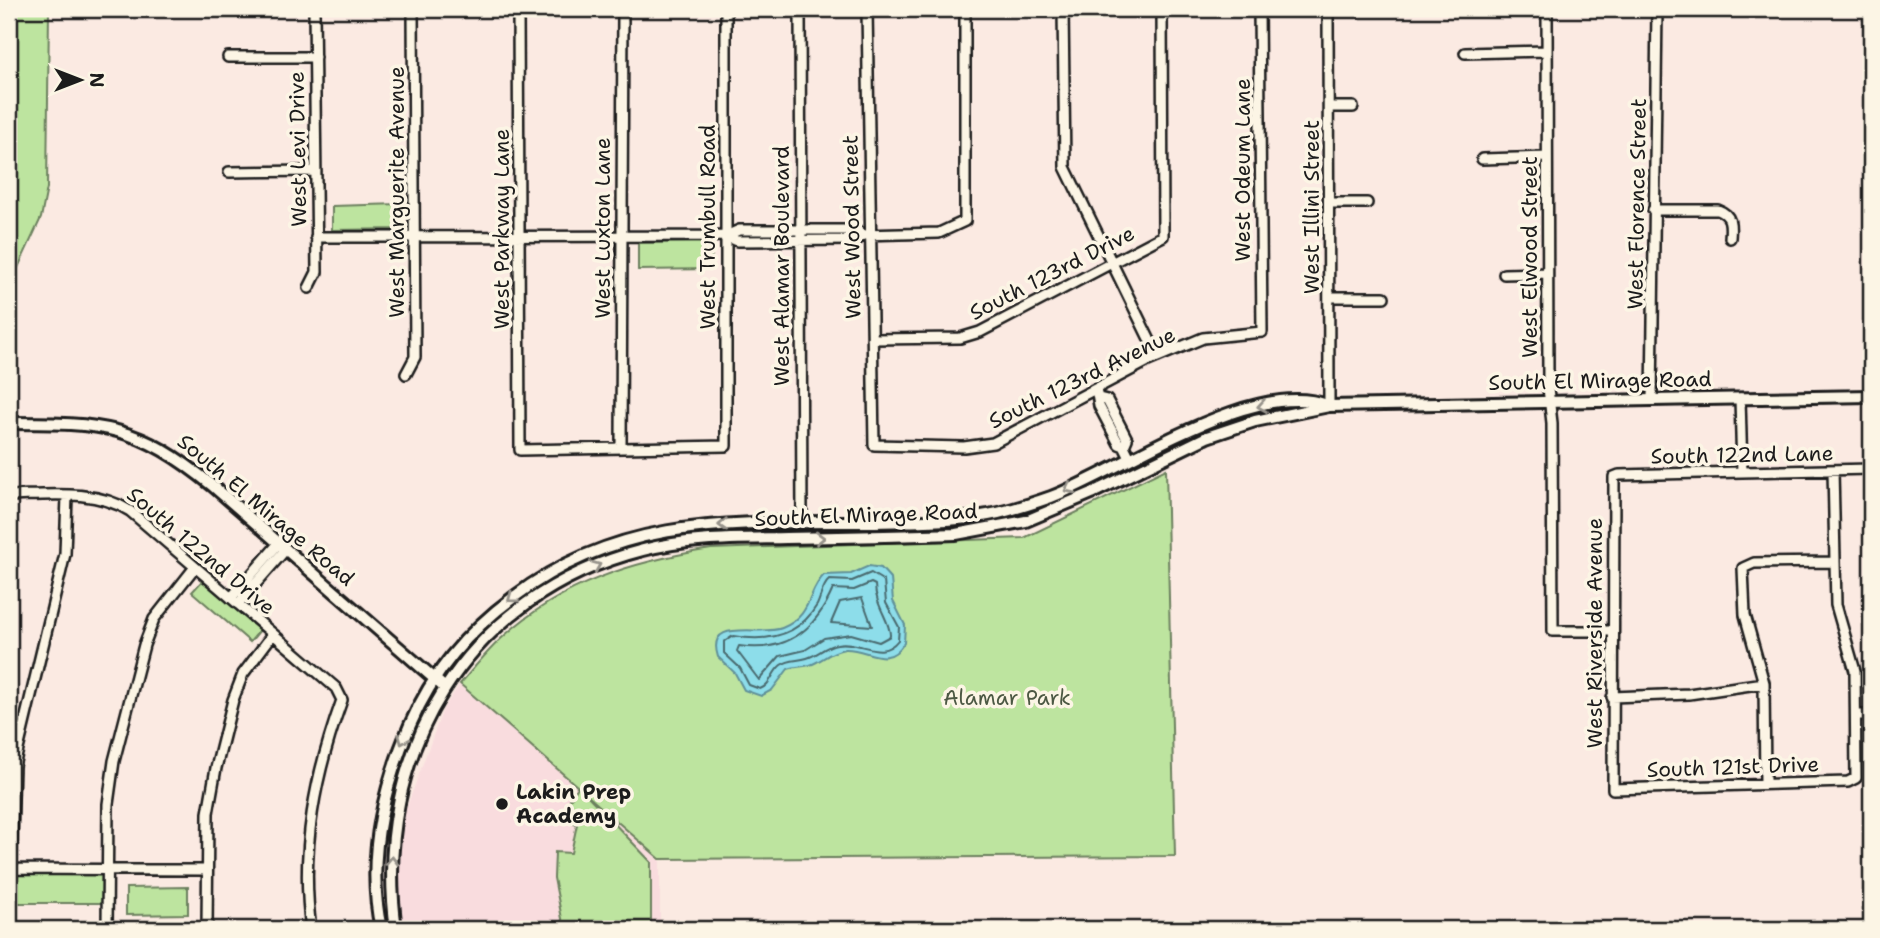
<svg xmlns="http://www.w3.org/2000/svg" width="1880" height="938" font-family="'Shantell Sans',sans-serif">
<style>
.built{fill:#f9dcde}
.green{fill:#bde49f;stroke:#6c805e;stroke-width:2}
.water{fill:#8dddea;stroke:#609098;stroke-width:2}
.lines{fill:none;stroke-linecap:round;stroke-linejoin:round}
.shore{stroke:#49696e;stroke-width:2}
.minor-casing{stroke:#1c1c1c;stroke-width:14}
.major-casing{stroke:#1c1c1c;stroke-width:16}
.minor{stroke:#fcf5e5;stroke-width:9}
.major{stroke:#fcf5e5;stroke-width:10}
.oneway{stroke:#97938b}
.poi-dot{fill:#1c1c1c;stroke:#fcf5e5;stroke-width:2.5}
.labels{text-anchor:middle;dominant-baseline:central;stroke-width:7;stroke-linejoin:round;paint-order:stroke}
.street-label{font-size:21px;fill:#1c1c1c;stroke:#fcf5e5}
.park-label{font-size:21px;fill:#4c5843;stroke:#fcf5e5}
.poi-label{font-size:21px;font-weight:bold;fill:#1c1c1c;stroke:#fcf5e5;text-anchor:start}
</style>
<rect width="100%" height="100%" fill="#fbeae2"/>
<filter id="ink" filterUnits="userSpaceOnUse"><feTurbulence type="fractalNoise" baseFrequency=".0143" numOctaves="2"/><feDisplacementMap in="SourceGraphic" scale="14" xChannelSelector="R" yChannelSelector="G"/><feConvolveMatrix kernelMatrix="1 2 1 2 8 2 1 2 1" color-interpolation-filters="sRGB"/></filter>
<g filter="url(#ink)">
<!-- built -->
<path class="built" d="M 460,684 L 660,859 L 660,929 L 403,929 L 396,865 L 402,820 L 443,709 Z"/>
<!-- green -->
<path class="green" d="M 9,9 L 49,9 L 47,188 L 41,218 L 9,287 Z
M 400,204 L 400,229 L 332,230 L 332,206 Z
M 711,242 L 712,269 L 638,270 L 638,243 Z
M 1166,469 L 1175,856 L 660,859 L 588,796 L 651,862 L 651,929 L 564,929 L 554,878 L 555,852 L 571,853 L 577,824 L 565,819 L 569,801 L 578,787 L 460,684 C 474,668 488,650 504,636 C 562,583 634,561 711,549 L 1024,538 Z
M 202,581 L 260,630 L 250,642 L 192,592 Z
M 14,875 L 102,875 L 102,903 L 13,903 Z
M 188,887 L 188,914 L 126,915 L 126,888 Z"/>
<!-- water -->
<path class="water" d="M 869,566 L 881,568 L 891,579 L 893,601 L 905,625 L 904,643 C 887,670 868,648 845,649 C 830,651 822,661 810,665 C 802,667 796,666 788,669 L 772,690 L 761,696 L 744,690 L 735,673 L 718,657 C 705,616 760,637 782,628 C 813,615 807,591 824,575 L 851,574 Z"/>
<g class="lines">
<!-- shore -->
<path class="shore" d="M 871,573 L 884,581 L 886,603 L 899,627 L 898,640 C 881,662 859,639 837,644 C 825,646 818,655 807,658 C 798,661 790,659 781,665 C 772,672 771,685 760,689 L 749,685 L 740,668 L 724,653 L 724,642 L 733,636 C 766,642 798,637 817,605 C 821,597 822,586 829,580 L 852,581 Z
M 871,583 L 875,585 C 875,606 891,622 890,636 L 879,642 L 851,634 L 824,638 L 805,650 L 780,656 L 759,680 L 737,651 L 739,646 C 786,653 815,631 833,589 L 854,590 Z
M 862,598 L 872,626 L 831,623 L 840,602 Z"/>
<!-- minor casing -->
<g class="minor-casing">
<path id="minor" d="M 518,9 L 520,450 L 726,446 L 726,9
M 800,9 L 802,523
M 867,9 L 874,445 L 964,447 L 993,443 L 1148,361 L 1203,338 L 1262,332 L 1259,9
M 1063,9 L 1065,167 L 1158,357
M 1328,9 L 1329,406
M 1547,9 L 1548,388 L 1552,423 L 1553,631 L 1612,631
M 1465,53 L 1547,51
M 228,57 L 315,57
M 1329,107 L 1353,107
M 1482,159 L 1547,157
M 229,172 L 316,171
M 1330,203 L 1367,203
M 1653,210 L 1718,210 C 1732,215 1731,225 1730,238
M 726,236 L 737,241 L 857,240 L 862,235 L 939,233 L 965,221 L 965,9
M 316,237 L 726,236 L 739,230 L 857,230 L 862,235
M 1504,274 L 1547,273
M 309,288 L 317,272 L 314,9
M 1330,297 L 1384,297
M 872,339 L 960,338 L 980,332 L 1163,236 L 1162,9
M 406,374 L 415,357 L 413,9
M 1097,394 L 1099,406 L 1119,444 L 1124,446
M 1099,398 L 1107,400 L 1127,439 L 1124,446 L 1130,458
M 1740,398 L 1742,472
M 1652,400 L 1657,9
M 621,448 L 623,9
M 1833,470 L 1836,605 L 1855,671 L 1856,778 L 1848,782 L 1613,789 L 1614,477 L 1619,475 L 1742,472 L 1871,469
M 9,496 C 49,495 95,489 130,511 L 336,688 L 342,700 C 315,775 300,849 311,929
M 231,598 L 279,543
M 238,604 L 286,549
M 1612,697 L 1689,694 L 1764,683
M 1856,715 L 1871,715
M 1765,784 L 1764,683 L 1745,615 L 1743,568 L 1754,563 L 1835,562
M 9,869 L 206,870
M 9,929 L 14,766 L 65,554 L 67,496
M 107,929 L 108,804 L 114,761 L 144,645 L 154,619 L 195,567
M 207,929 L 208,813 L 216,768 L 233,700 L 243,674 L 273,634"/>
</g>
<!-- major casing -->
<g class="major-casing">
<path id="major" d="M 9,423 C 104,423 137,424 213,486 L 445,688
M 381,929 C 366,860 383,788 410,725 C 433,671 468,631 514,597 C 624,513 743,523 875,522 C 915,521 958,522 998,513 C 1015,509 1034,503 1051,497 C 1121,471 1252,377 1327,405
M 396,929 C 371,752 467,595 643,550 C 689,538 739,539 786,538 C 843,537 899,536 956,534 L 1026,521 L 1092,493 L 1207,437 L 1255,421 L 1329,406 L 1871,396"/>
</g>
<!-- minor -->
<use href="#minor" class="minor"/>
<!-- major -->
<use href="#major" class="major"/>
</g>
<!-- one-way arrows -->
<defs><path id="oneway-chevron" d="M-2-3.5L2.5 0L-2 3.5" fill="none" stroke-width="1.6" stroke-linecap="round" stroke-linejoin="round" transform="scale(1.75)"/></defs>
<g class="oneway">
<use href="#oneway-chevron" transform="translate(1262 406) rotate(170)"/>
<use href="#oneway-chevron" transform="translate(1069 489) rotate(154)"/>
<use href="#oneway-chevron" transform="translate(723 525) rotate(178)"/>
<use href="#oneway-chevron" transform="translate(820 538) rotate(-1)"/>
<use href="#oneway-chevron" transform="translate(596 566) rotate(-23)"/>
<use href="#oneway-chevron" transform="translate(512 598) rotate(143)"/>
<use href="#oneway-chevron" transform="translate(403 740) rotate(113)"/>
<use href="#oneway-chevron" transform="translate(392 861) rotate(-89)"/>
</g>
</g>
<!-- markers -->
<circle class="poi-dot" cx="502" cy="804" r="7"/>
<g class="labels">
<!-- street labels -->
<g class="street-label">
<text transform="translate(298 149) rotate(-91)">West Levi Drive</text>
<text transform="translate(1243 170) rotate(-90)">West Odeum Lane</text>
<text transform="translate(397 192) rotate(-90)">West Marguerite Avenue</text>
<text transform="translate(1637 204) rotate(-89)">West Florence Street</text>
<text transform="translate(1312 207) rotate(-90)">West Illini Street</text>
<text transform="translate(708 227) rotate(-90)">West Trumbull Road</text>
<text transform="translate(852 227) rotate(-91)">West Wood Street</text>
<text transform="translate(603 228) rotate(-90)">West Luxton Lane</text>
<text transform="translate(502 229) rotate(-90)">West Parkway Lane</text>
<text transform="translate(1530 257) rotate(-90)">West Elwood Street</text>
<text transform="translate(782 266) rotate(-90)">West Alamar Boulevard</text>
<text transform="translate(1052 273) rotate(-27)">South 123rd Drive</text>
<text transform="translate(1082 378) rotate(-26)">South 123rd Avenue</text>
<text transform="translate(1600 381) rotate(-1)">South El Mirage Road</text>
<text transform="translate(1742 455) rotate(-1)">South 122nd Lane</text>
<text transform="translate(266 510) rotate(40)">South El Mirage Road</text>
<text transform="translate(866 515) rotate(-2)">South El Mirage Road</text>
<text transform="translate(201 551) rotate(40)">South 122nd Drive</text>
<text transform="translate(1595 633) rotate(-90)">West Riverside Avenue</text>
<text transform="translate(1733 767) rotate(-2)">South 121st Drive</text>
</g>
<!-- park labels -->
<g class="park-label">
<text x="1007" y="698">Alamar Park</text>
</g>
<!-- poi labels -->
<g class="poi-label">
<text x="516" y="792">Lakin Prep<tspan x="516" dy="24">Academy</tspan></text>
</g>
</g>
<!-- margin -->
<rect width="1880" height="938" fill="none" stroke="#fcf5e5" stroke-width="35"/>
<rect x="18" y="18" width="1845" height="903" fill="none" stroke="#1c1c1c" stroke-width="2.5" filter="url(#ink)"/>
<!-- north arrow -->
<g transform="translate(80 80) rotate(90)" stroke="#fcf5e5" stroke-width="5" paint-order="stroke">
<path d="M0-5L12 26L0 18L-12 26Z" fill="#1c1c1c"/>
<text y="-10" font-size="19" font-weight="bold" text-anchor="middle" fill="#1c1c1c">N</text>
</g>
</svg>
